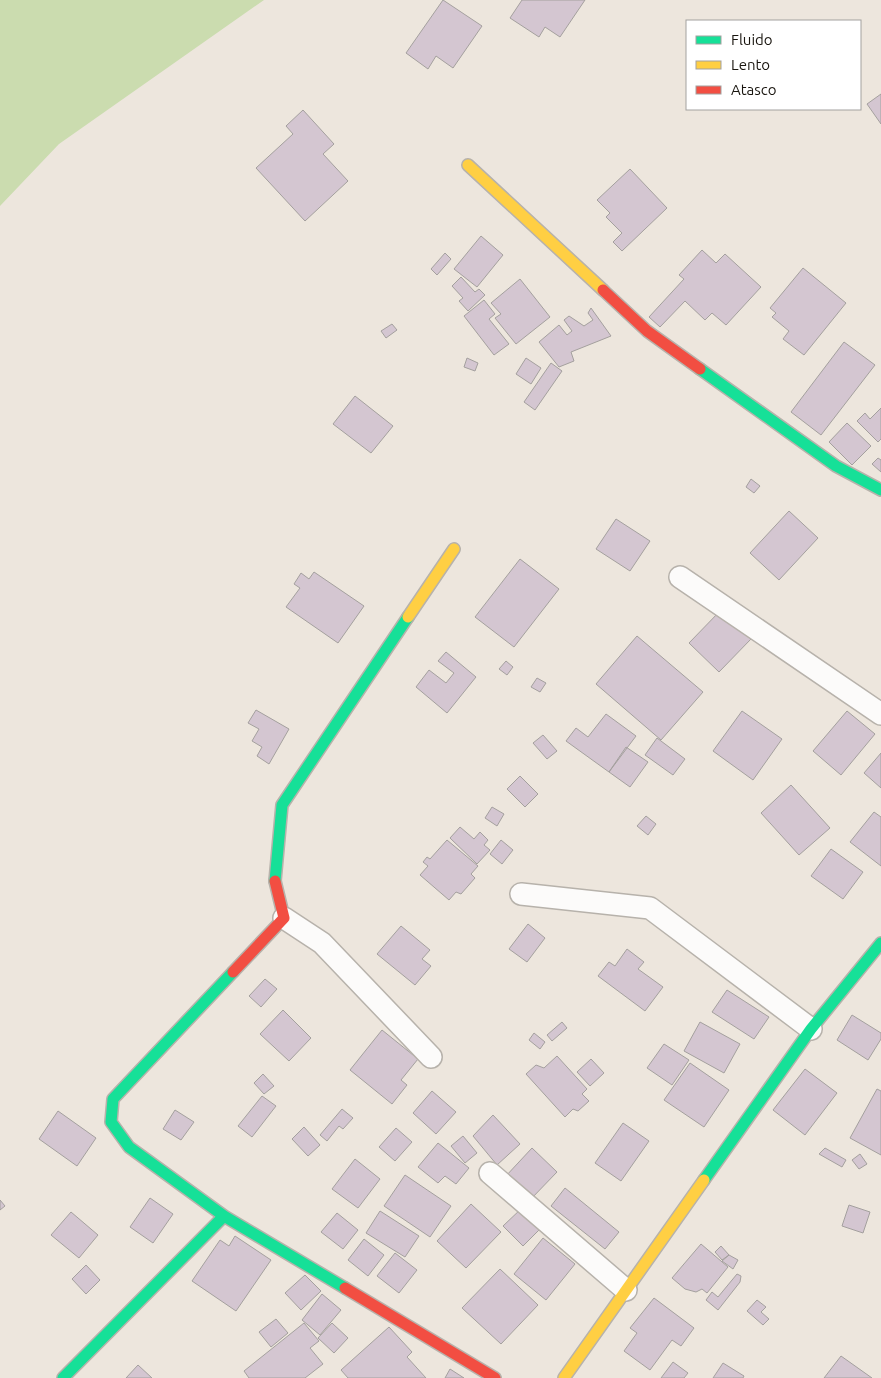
<svg xmlns="http://www.w3.org/2000/svg" width="881" height="1378" font-family="Ubuntu,sans-serif">
<style>
.green{fill:#cbdcaf}
.building{fill:#d4c6d1;stroke:#a4a09e}
.lines{fill:none;stroke-linecap:round;stroke-linejoin:round}
.street-casing{stroke:#b7b2ab;stroke-width:24}
.fast-casing{stroke:#b7b2ab;stroke-width:14}
.slow-casing{stroke:#b7b2ab;stroke-width:14}
.jam-casing{stroke:#b7b2ab;stroke-width:14}
.street{stroke:#fcfbfa;stroke-width:21}
.fast{stroke:#16e098;stroke-width:11}
.slow{stroke:#ffcf43;stroke-width:11}
.jam{stroke:#f24e42;stroke-width:11}
</style>
<rect width="100%" height="100%" fill="#ede6dd"/>
<!-- green -->
<path class="green" d="M 0,0 L 264,0 L 59,144 L 0,206 Z"/>
<!-- building -->
<path class="building" d="M 443,0 L 482,26 L 453,68 L 436,56 L 428,69 L 406,53 Z
M 522,0 L 585,0 L 560,37 L 545,27 L 539,37 L 510,18 Z
M 881,94 L 881,124 L 867,104 Z
M 303,110 L 334,144 L 323,154 L 348,181 L 305,221 L 256,168 L 293,134 L 286,126 Z
M 630,169 L 667,208 L 622,251 L 613,242 L 622,233 L 606,217 L 610,213 L 597,200 Z
M 481,236 L 503,255 L 477,287 L 454,269 Z
M 702,250 L 716,263 L 725,254 L 761,287 L 726,325 L 712,313 L 705,320 L 685,301 L 660,327 L 649,317 L 684,279 L 679,275 Z
M 445,253 L 451,259 L 437,275 L 431,269 Z
M 803,268 L 846,303 L 804,355 L 783,339 L 789,331 L 772,317 L 776,313 L 770,308 Z
M 461,277 L 475,292 L 479,289 L 485,295 L 468,311 L 459,301 L 463,298 L 452,286 Z
M 520,279 L 550,317 L 516,344 L 495,318 L 501,314 L 491,303 Z
M 484,300 L 495,314 L 489,319 L 509,344 L 494,355 L 464,316 Z
M 591,308 L 611,336 L 571,352 L 574,361 L 559,367 L 539,342 L 559,325 L 567,335 L 572,331 L 564,320 L 569,316 L 584,326 L 593,320 L 588,313 Z
M 392,324 L 397,330 L 386,338 L 381,331 Z
M 844,342 L 875,365 L 821,435 L 791,412 Z
M 467,358 L 478,363 L 475,371 L 464,367 Z
M 526,358 L 541,368 L 531,384 L 516,374 Z
M 551,363 L 562,371 L 535,410 L 524,402 Z
M 355,396 L 393,426 L 371,453 L 333,424 Z
M 881,408 L 881,439 L 878,442 L 857,421 L 865,413 L 870,419 Z
M 847,423 L 871,446 L 852,465 L 829,442 Z
M 878,458 L 881,460 L 881,472 L 872,464 Z
M 751,479 L 760,486 L 754,493 L 746,487 Z
M 789,511 L 818,538 L 779,580 L 750,553 Z
M 616,519 L 650,541 L 630,571 L 596,549 Z
M 520,559 L 559,589 L 514,647 L 475,617 Z
M 314,572 L 364,606 L 338,643 L 286,607 L 300,588 L 294,584 L 301,573 L 309,579 Z
M 721,610 L 751,639 L 719,672 L 689,643 Z
M 637,636 L 703,692 L 661,740 L 596,684 Z
M 446,652 L 476,677 L 447,713 L 416,687 L 429,670 L 446,683 L 454,673 L 438,661 Z
M 506,661 L 513,667 L 507,675 L 499,669 Z
M 537,678 L 546,683 L 540,692 L 531,687 Z
M 256,710 L 289,729 L 269,764 L 257,756 L 262,747 L 252,741 L 259,729 L 248,723 Z
M 742,711 L 782,739 L 753,780 L 713,751 Z
M 847,711 L 875,734 L 841,775 L 813,751 Z
M 606,714 L 636,736 L 609,772 L 566,741 L 576,728 L 588,737 Z
M 543,735 L 557,751 L 547,759 L 533,743 Z
M 657,738 L 685,759 L 673,775 L 645,755 Z
M 626,747 L 648,762 L 630,787 L 609,772 Z
M 881,753 L 881,788 L 864,773 Z
M 520,776 L 538,794 L 525,807 L 507,789 Z
M 791,785 L 830,828 L 799,855 L 761,813 Z
M 492,807 L 504,814 L 497,826 L 485,818 Z
M 874,812 L 881,817 L 881,866 L 850,842 Z
M 646,816 L 656,824 L 648,835 L 637,826 Z
M 460,827 L 474,839 L 480,832 L 488,840 L 484,845 L 490,850 L 477,864 L 450,838 Z
M 447,840 L 478,866 L 471,874 L 475,878 L 461,894 L 456,892 L 449,900 L 420,875 L 428,866 L 423,862 L 427,857 L 430,859 Z
M 501,840 L 513,850 L 502,864 L 490,854 Z
M 831,849 L 863,872 L 843,899 L 811,876 Z
M 528,924 L 545,938 L 527,962 L 509,949 Z
M 401,926 L 430,950 L 422,959 L 431,966 L 415,985 L 377,954 Z
M 627,949 L 644,962 L 638,969 L 663,987 L 645,1011 L 598,976 L 609,962 L 615,966 Z
M 265,979 L 277,989 L 261,1007 L 249,996 Z
M 727,990 L 769,1017 L 754,1039 L 712,1012 Z
M 283,1010 L 311,1038 L 289,1061 L 260,1034 Z
M 852,1015 L 881,1033 L 881,1039 L 868,1060 L 837,1040 Z
M 562,1022 L 567,1028 L 552,1041 L 547,1035 Z
M 700,1022 L 740,1044 L 724,1073 L 684,1051 Z
M 382,1030 L 418,1059 L 401,1080 L 407,1085 L 392,1104 L 350,1070 Z
M 534,1033 L 545,1042 L 540,1049 L 529,1040 Z
M 664,1044 L 689,1060 L 672,1085 L 647,1068 Z
M 557,1056 L 587,1089 L 582,1094 L 589,1101 L 578,1111 L 573,1109 L 565,1117 L 526,1074 L 536,1065 L 544,1068 Z
M 591,1059 L 604,1073 L 590,1086 L 577,1072 Z
M 690,1063 L 729,1090 L 704,1127 L 664,1100 Z
M 805,1069 L 837,1093 L 805,1135 L 773,1110 Z
M 263,1074 L 274,1086 L 264,1094 L 254,1083 Z
M 877,1089 L 881,1091 L 881,1155 L 850,1138 Z
M 432,1091 L 456,1112 L 436,1134 L 413,1113 Z
M 262,1096 L 276,1106 L 252,1137 L 238,1126 Z
M 342,1109 L 353,1118 L 343,1129 L 339,1126 L 327,1141 L 320,1135 Z
M 175,1110 L 194,1122 L 181,1140 L 163,1129 Z
M 58,1111 L 96,1138 L 77,1166 L 39,1139 Z
M 493,1115 L 520,1144 L 497,1165 L 473,1136 Z
M 623,1123 L 649,1141 L 621,1181 L 595,1163 Z
M 304,1127 L 320,1145 L 308,1156 L 292,1139 Z
M 396,1128 L 412,1142 L 395,1161 L 379,1147 Z
M 463,1136 L 477,1153 L 465,1163 L 451,1146 Z
M 438,1143 L 469,1168 L 456,1184 L 445,1176 L 438,1183 L 418,1167 Z
M 532,1148 L 557,1172 L 530,1200 L 505,1177 Z
M 825,1148 L 846,1160 L 842,1167 L 819,1154 Z
M 860,1154 L 867,1164 L 859,1169 L 852,1160 Z
M 355,1159 L 380,1179 L 358,1208 L 332,1189 Z
M 405,1175 L 451,1206 L 430,1237 L 384,1206 Z
M 565,1188 L 619,1232 L 605,1249 L 551,1206 Z
M 150,1198 L 173,1214 L 153,1243 L 130,1227 Z
M 0,1200 L 5,1206 L 0,1210 Z
M 471,1204 L 501,1232 L 466,1268 L 437,1241 Z
M 849,1205 L 870,1212 L 863,1233 L 842,1226 Z
M 522,1208 L 541,1228 L 523,1246 L 503,1226 Z
M 380,1211 L 419,1236 L 405,1257 L 366,1233 Z
M 71,1212 L 98,1235 L 79,1258 L 51,1235 Z
M 337,1213 L 358,1230 L 343,1249 L 321,1232 Z
M 235,1236 L 271,1260 L 236,1311 L 192,1281 L 220,1240 L 229,1246 Z
M 543,1238 L 575,1264 L 546,1300 L 514,1274 Z
M 364,1239 L 384,1255 L 368,1276 L 348,1260 Z
M 701,1244 L 728,1267 L 707,1293 L 702,1289 L 696,1292 L 685,1289 L 672,1278 Z
M 721,1246 L 729,1255 L 722,1260 L 715,1252 Z
M 395,1253 L 417,1270 L 399,1293 L 377,1276 Z
M 729,1255 L 738,1260 L 733,1269 L 722,1261 Z
M 86,1265 L 100,1280 L 86,1294 L 72,1279 Z
M 500,1269 L 538,1305 L 501,1344 L 462,1308 Z
M 737,1274 L 741,1276 L 740,1282 L 718,1310 L 706,1300 L 712,1292 L 718,1297 Z
M 305,1275 L 321,1291 L 301,1310 L 285,1293 Z
M 322,1294 L 341,1310 L 320,1335 L 302,1320 Z
M 654,1298 L 694,1328 L 681,1346 L 672,1340 L 650,1370 L 624,1351 L 637,1333 L 630,1328 Z
M 757,1300 L 766,1307 L 761,1312 L 769,1319 L 763,1325 L 747,1311 Z
M 276,1319 L 288,1333 L 271,1347 L 259,1332 Z
M 304,1323 L 319,1341 L 310,1348 L 323,1364 L 305,1378 L 249,1378 L 244,1371 Z
M 332,1323 L 348,1338 L 334,1353 L 318,1338 Z
M 389,1327 L 412,1352 L 407,1357 L 426,1378 L 348,1378 L 341,1370 Z
M 841,1356 L 872,1378 L 824,1378 Z
M 673,1362 L 688,1373 L 684,1378 L 661,1378 Z
M 723,1363 L 744,1376 L 743,1378 L 713,1378 Z
M 138,1365 L 152,1378 L 126,1378 Z
M 450,1369 L 464,1378 L 445,1378 Z"/>
<g class="lines">
<!-- street casing -->
<g class="street-casing">
<path id="street" d="M 680,577 L 881,714
M 521,894 L 650,908 L 811,1029
M 284,918 L 322,943 L 431,1057
M 490,1173 L 626,1290"/>
</g>
<!-- fast casing -->
<g class="fast-casing">
<path id="fast" d="M 700,369 L 836,466 L 881,490
M 275,881 L 282,805 L 408,617
M 704,1180 L 811,1029 L 881,943
M 224,1216 L 129,1147 L 111,1122 L 113,1099 L 233,972
M 63,1378 L 224,1216 L 345,1288"/>
</g>
<!-- slow casing -->
<g class="slow-casing">
<path id="slow" d="M 468,165 L 603,290
M 408,617 L 454,549
M 564,1378 L 704,1180"/>
</g>
<!-- jam casing -->
<g class="jam-casing">
<path id="jam" d="M 603,290 L 647,331 L 700,369
M 233,972 L 284,918 L 275,881
M 345,1288 L 495,1378"/>
</g>
<!-- street -->
<use href="#street" class="street"/>
<!-- fast -->
<use href="#fast" class="fast"/>
<!-- slow -->
<use href="#slow" class="slow"/>
<!-- jam -->
<use href="#jam" class="jam"/>
</g>
<!-- legend -->
<rect x="686" y="20" width="175" height="90" fill="#ffffff" stroke="#a3a19f"/>
<rect x="696" y="36" width="25" height="8" fill="#16e098" stroke="#a3a19f"/>
<text x="731" y="45" font-size="15" fill="#19150f">Fluido</text>
<rect x="696" y="61" width="25" height="8" fill="#ffcf43" stroke="#a3a19f"/>
<text x="731" y="70" font-size="15" fill="#19150f">Lento</text>
<rect x="696" y="86" width="25" height="8" fill="#f24e42" stroke="#a3a19f"/>
<text x="731" y="95" font-size="15" fill="#19150f">Atasco</text>
</svg>
